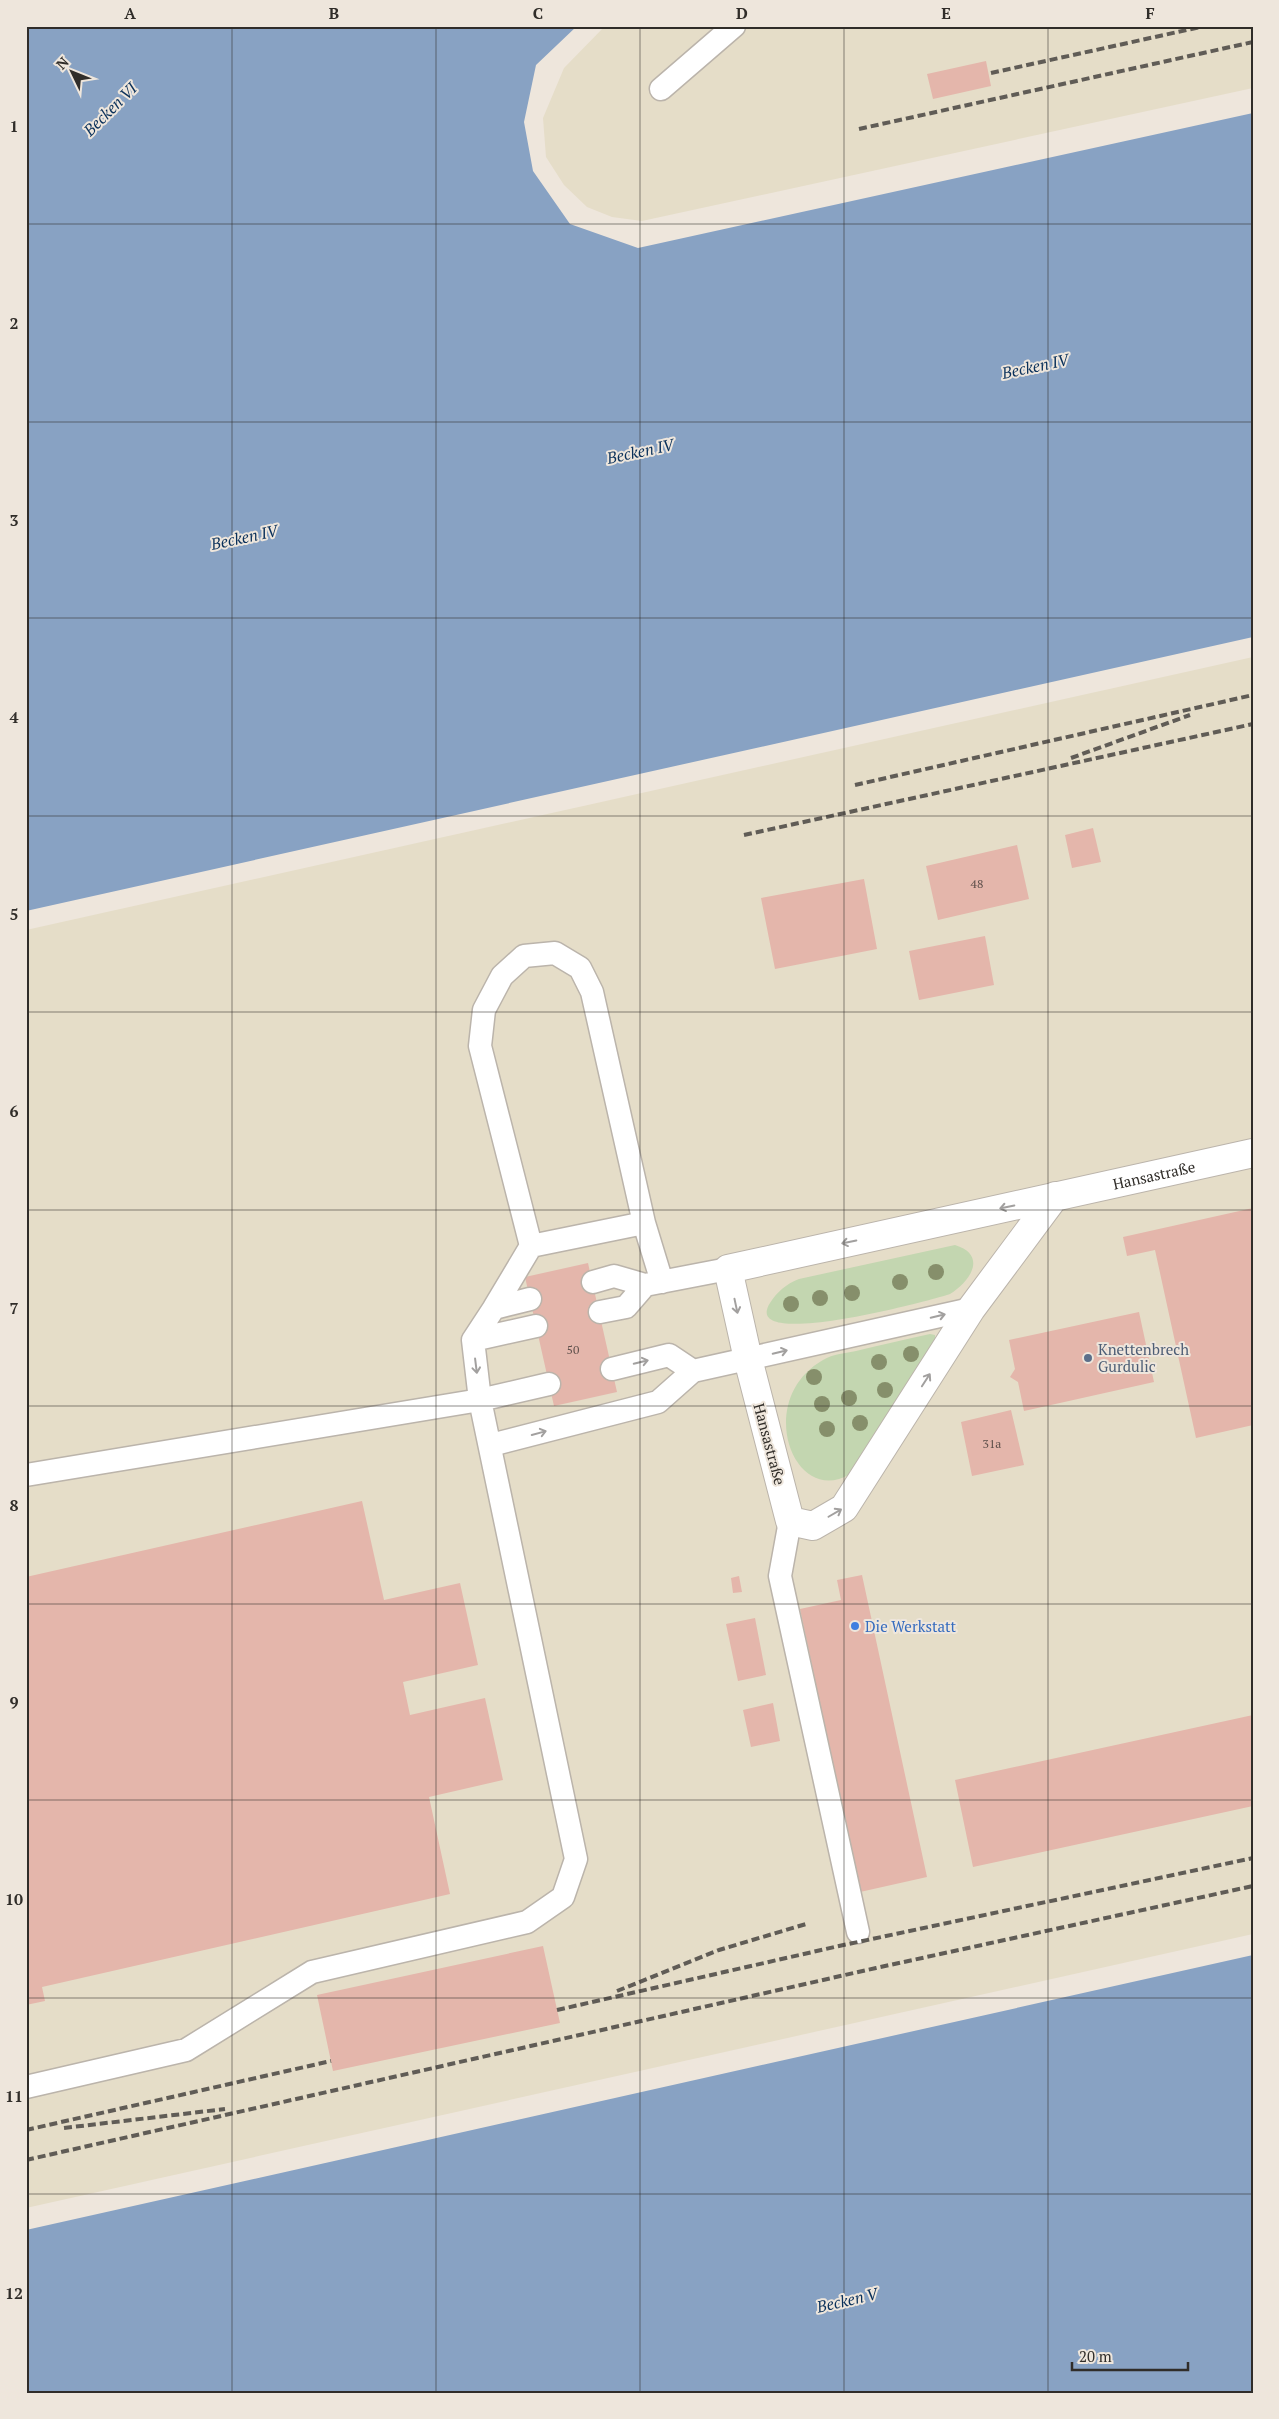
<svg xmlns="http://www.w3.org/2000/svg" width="1279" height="2419" font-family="'PT Serif',serif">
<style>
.industrial{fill:#e5ddc8}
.green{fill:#c3d6b0}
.water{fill:#88a2c3}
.building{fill:#e4b6ab}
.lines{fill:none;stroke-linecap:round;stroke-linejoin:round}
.service-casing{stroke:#bbb4ab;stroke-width:25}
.minor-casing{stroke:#bbb4ab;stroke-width:30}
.service{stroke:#fff;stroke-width:22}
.minor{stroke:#fff;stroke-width:28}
.rail{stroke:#605c56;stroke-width:4;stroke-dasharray:8 4;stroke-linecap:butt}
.tree{fill:#868f6b}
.oneway{stroke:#a2a09f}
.grid{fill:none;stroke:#302d29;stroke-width:1;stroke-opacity:0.55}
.service-dot{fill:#5c6f8a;stroke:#eee6dc;stroke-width:2}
.shop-dot{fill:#3f7fe0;stroke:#eee6dc;stroke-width:2}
.labels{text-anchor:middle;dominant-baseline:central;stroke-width:4;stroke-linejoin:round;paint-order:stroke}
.number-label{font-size:12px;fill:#5d4f4a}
.street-label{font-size:15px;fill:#302d29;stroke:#eee6dc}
.service-label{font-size:15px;fill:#4e5e75;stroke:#eee6dc;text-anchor:start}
.shop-label{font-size:15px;fill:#366cbe;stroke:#eee6dc;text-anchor:start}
.water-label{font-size:16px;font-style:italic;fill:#09305a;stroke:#eee6dc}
.neatline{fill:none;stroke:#302d29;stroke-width:2}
.grid-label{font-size:16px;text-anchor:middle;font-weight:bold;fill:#302d29}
</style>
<rect width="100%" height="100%" fill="#eee6dc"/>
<!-- industrial -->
<path class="industrial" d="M 605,26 L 1253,26 L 1253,88 L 642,221 L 612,217 L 587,207 L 564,185 L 546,157 L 543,118 L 564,68 Z
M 1253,657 L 1253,1934 L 26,2208 L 26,930 Z"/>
<!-- green -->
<path class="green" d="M 955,1245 C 988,1255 970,1282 950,1294 C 933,1300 739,1352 770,1303 C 777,1292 786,1284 799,1279 Z
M 930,1334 L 935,1335 L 935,1341 L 850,1474 C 794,1508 753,1400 823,1360 C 833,1354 846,1353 856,1351 C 881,1345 906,1339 930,1334 Z"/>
<!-- water -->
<path class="water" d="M 26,26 L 577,26 L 536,65 L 524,122 L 533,171 L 570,224 L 638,248 L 1253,113 L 1253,637 L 26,911 Z
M 1253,1955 L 1253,2393 L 26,2393 L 26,2230 Z"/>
<!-- building -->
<path class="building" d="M 986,61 L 991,86 L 933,99 L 927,74 Z
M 1093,828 L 1101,862 L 1072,868 L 1065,835 Z
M 1017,845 L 1029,899 L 938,920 L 926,866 Z
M 864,879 L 877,949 L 775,969 L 761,898 Z
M 985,936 L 994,985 L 919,1000 L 909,951 Z
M 1253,1208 L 1253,1425 L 1196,1438 L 1155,1250 L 1127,1256 L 1123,1237 Z
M 588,1263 L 617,1392 L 554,1406 L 525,1277 Z
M 1139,1312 L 1154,1382 L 1024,1411 L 1018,1382 L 1010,1377 L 1015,1369 L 1009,1340 Z
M 1011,1410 L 1024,1465 L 972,1476 L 961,1422 Z
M 362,1501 L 384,1600 L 460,1583 L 478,1665 L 403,1682 L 410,1715 L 485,1698 L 503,1780 L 429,1797 L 450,1894 L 42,1987 L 45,2001 L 26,2005 L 26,1577 Z
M 862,1575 L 927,1877 L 860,1892 L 800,1609 L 841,1600 L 837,1580 Z
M 739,1576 L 742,1592 L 733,1593 L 731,1578 Z
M 755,1618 L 766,1675 L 738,1681 L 726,1624 Z
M 773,1703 L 780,1741 L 751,1747 L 743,1710 Z
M 1253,1715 L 1253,1806 L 973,1867 L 955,1780 Z
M 543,1946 L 560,2023 L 333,2071 L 317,1995 Z"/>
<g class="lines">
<!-- service casing -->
<g class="service-casing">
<path id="service" d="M 661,89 L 734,26
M 644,1223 L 662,1282
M 593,1282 L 614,1276 L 645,1285 L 728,1269
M 530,1299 L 494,1308 L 473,1340 L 480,1400 L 549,1384
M 494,1308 L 531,1246 L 644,1223 L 592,992 L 580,968 L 555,953 L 524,956 L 502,976 L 484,1010 L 480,1046 L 531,1246
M 600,1312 L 626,1307 L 645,1285
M 473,1340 L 536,1326
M 612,1369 L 669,1355 L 693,1371
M 491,1445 L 658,1402 L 693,1371 L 971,1309
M 26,1475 L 480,1400 L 576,1859 L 563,1897 L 527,1922 L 312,1972 L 186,2050 L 26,2087
M 790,1521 L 780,1576 L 858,1932"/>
</g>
<!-- minor casing -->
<g class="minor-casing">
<g id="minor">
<path id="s1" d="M 1055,1196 L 971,1309 L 844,1508 L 813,1526 L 790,1521 L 748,1359 L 728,1269 L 1253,1153"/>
</g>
</g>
<!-- service -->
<use href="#service" class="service"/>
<!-- minor -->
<use href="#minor" class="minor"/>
<!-- rail -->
<path class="rail" d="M 991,73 L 1205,26
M 859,129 L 1253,42
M 1071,758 L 1190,715
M 855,785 L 1253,695
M 744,835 L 1253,724
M 617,1991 L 719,1950 L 806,1924
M 557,2010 L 839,1946 L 1253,1858
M 64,2128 L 225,2109
M 26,2130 L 331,2061
M 26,2160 L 876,1968 L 1253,1886"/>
</g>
<!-- trees -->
<g class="tree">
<circle cx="936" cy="1272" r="8"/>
<circle cx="900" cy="1282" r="8"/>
<circle cx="852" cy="1293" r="8"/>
<circle cx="820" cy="1298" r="8"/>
<circle cx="791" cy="1304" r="8"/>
<circle cx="911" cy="1354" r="8"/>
<circle cx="879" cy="1362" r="8"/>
<circle cx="814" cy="1377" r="8"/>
<circle cx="885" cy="1390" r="8"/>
<circle cx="849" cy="1398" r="8"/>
<circle cx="822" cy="1404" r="8"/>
<circle cx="860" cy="1423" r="8"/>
<circle cx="827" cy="1429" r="8"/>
</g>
<!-- one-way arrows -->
<defs><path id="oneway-shaft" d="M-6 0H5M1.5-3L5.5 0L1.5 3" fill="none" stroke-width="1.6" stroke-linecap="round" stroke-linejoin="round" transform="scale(1.25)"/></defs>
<g class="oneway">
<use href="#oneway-shaft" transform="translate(1007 1207) rotate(168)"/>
<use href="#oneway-shaft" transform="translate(849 1242) rotate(168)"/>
<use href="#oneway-shaft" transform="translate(736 1306) rotate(78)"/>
<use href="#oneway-shaft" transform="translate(938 1316) rotate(-13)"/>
<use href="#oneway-shaft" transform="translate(780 1352) rotate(-13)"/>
<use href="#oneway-shaft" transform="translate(641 1362) rotate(-14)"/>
<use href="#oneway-shaft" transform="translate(476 1366) rotate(83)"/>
<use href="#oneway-shaft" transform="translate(926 1380) rotate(-57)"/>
<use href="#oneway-shaft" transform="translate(539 1433) rotate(-15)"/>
<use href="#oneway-shaft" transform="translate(835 1513) rotate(-30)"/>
</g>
<!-- grid -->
<path class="grid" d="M 232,26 L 232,2393M 436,26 L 436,2393M 640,26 L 640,2393M 844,26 L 844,2393M 1048,26 L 1048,2393M 26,224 L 1253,224M 26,422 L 1253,422M 26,618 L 1253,618M 26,816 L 1253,816M 26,1012 L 1253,1012M 26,1210 L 1253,1210M 26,1406 L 1253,1406M 26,1604 L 1253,1604M 26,1800 L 1253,1800M 26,1998 L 1253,1998M 26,2194 L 1253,2194"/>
<!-- markers -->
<circle class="service-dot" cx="1088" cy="1358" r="5"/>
<circle class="shop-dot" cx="855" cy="1626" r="5"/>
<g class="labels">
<!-- number labels -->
<g class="number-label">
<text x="977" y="883">48</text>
<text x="573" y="1349">50</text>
<text x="992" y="1443">31a</text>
</g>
<!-- street labels -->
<g class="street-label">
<text stroke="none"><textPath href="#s1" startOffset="1132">Hansastraße</textPath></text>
<text transform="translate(770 1444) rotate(75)">Hansastraße</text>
</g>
<!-- service labels -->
<g class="service-label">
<text x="1098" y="1349">Knettenbrech<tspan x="1098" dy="17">Gurdulic</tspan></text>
</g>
<!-- shop labels -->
<g class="shop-label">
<text x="865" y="1626">Die Werkstatt</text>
</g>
<!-- water labels -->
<g class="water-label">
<text transform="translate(110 109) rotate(-45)">Becken VI</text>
<text transform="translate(1035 366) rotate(-12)">Becken IV</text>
<text transform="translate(640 451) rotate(-12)">Becken IV</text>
<text transform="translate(244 537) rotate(-12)">Becken IV</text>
<text transform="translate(847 2300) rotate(-13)">Becken V</text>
</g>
</g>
<!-- border -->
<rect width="1279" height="2419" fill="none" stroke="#eee6dc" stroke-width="55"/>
<!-- north arrow -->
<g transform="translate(72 72) rotate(313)" stroke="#eee6dc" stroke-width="4" paint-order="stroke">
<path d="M0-4L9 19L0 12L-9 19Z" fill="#302d29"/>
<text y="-8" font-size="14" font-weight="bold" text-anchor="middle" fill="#302d29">N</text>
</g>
<!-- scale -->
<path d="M1072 2362v8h116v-8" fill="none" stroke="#302d29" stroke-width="2.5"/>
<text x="1079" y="2362" font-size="15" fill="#302d29" stroke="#eee6dc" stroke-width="4" paint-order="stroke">20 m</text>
<rect x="28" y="28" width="1224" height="2364" class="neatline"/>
<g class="grid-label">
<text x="130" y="19">A</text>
<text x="334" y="19">B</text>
<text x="538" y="19">C</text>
<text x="742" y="19">D</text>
<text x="946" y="19">E</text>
<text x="1150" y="19">F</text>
<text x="14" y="132">1</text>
<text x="14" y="329">2</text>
<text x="14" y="526">3</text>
<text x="14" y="723">4</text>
<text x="14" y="920">5</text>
<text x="14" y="1117">6</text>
<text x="14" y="1314">7</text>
<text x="14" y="1511">8</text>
<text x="14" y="1708">9</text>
<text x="14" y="1905">10</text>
<text x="14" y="2102">11</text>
<text x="14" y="2299">12</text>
</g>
</svg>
